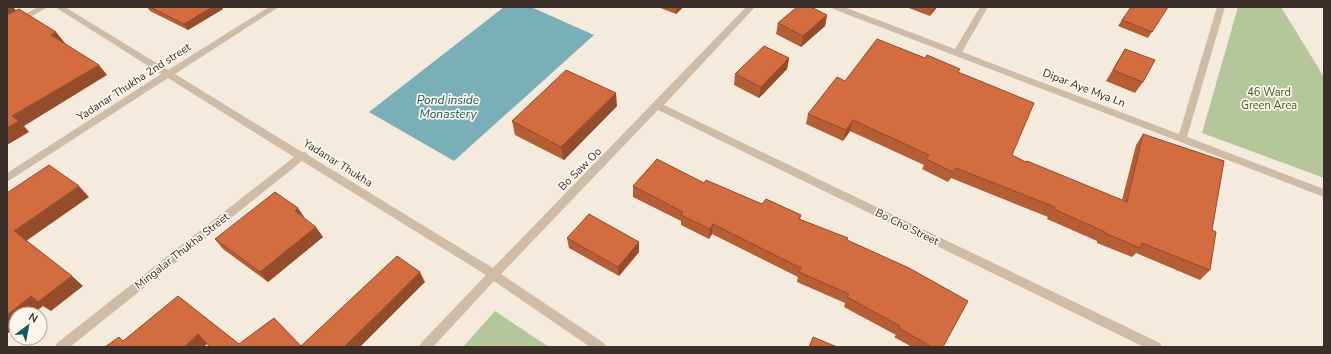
<svg xmlns="http://www.w3.org/2000/svg" width="1331" height="354" font-family="'Nunito Sans',sans-serif">
<style>
.green{fill:#b5c69b}
.water{fill:#79afb6}
.lines{fill:none;stroke-linecap:round;stroke-linejoin:round}
.minor{fill:#cfbca7;fill-rule:evenodd}
.wall{fill:#b55d35}
.shaded-wall{fill:#944c2b}
.building{fill:#d36c3e;stroke:#944c2b}
.labels{text-anchor:middle;dominant-baseline:central;stroke-width:3.5;stroke-linejoin:round;paint-order:stroke}
.street-label{font-size:11px;fill:#3b3029;stroke:#fcf5eb}
.park-label{font-size:11px;fill:#465c29;stroke:#fcf5eb}
.water-label{font-size:12px;font-style:italic;fill:#195862;stroke:#fcf5eb}
</style>
<rect width="100%" height="100%" fill="#f5ebdd"/>
<!-- green -->
<path class="green" d="M 1238,7 L 1281,7 L 1324,77 L 1324,178 L 1202,133 Z
M 495,311 L 549,347 L 463,347 Z"/>
<!-- water -->
<path class="water" d="M 504,7 L 531,7 L 594,35 L 454,161 L 369,112 Z"/>
<g class="lines">
<!-- minor -->
<path class="minor" d="M 38,7 L 48,7 L 7,30 L 7,24 Z
M 55,7 L 65,7 L 168,70 L 269,7 L 279,7 L 175,74 L 302,152 L 306,152 L 308,155 L 493,268 L 746,7 L 755,7 L 664,105 L 1160,343 L 1162,347 L 1144,347 L 658,110 L 501,274 L 604,343 L 606,347 L 590,347 L 494,281 L 433,347 L 419,347 L 421,343 L 486,275 L 302,161 L 70,347 L 55,347 L 57,343 L 294,157 L 168,78 L 7,182 L 7,173 L 161,74 Z
M 832,7 L 844,7 L 955,49 L 980,7 L 988,7 L 962,52 L 1179,134 L 1217,7 L 1225,7 L 1187,137 L 1324,189 L 1324,197 L 833,9 Z"/>
</g>
<!-- wall -->
<path class="wall" d="M 147,7 L 222,7 L 223,9 L 188,30 L 150,11 Z
M 658,7 L 683,7 L 676,14 Z
M 906,7 L 937,7 L 930,16 Z
M 1168,7 L 1148,38 L 1118,26 L 1122,20 Z
M 827,15 L 825,26 L 801,47 L 776,34 L 778,23 Z
M 1125,49 L 1143,82 L 1135,93 L 1106,81 Z
M 789,58 L 787,69 L 759,98 L 734,85 L 735,74 Z
M 925,58 L 960,69 L 958,72 L 1012,155 L 1026,162 L 1122,200 L 1136,145 L 1143,134 L 1212,230 L 1210,270 L 1200,280 L 1136,253 L 1132,257 L 1097,243 L 1097,241 L 1047,219 L 1048,217 L 951,178 L 948,182 L 922,169 L 924,165 L 850,131 L 843,141 L 806,124 L 808,114 L 845,81 Z
M 617,106 L 564,160 L 515,135 L 512,121 Z
M 704,183 L 762,204 L 801,215 L 800,219 L 847,240 L 943,347 L 912,347 L 894,337 L 896,335 L 844,307 L 845,303 L 797,282 L 798,277 L 712,234 L 709,239 L 681,225 L 681,221 L 633,197 L 633,186 Z
M 305,219 L 323,237 L 268,282 L 223,249 L 215,239 Z
M 567,238 L 639,242 L 639,252 L 619,276 L 569,248 Z"/>
<!-- shaded-wall -->
<path class="shaded-wall" d="M 7,7 L 13,7 L 20,15 L 7,22 Z
M 212,7 L 222,7 L 223,9 L 188,30 L 184,24 Z
M 676,7 L 683,7 L 676,14 Z
M 935,7 L 937,7 L 930,16 L 933,10 Z
M 827,15 L 825,26 L 801,47 L 803,36 Z
M 56,32 L 65,43 L 60,45 L 51,35 Z
M 789,58 L 787,69 L 759,98 L 761,87 Z
M 99,65 L 107,75 L 24,126 L 29,132 L 7,145 L 7,128 L 12,116 Z
M 616,93 L 617,106 L 564,160 L 561,147 Z
M 853,120 L 850,131 L 843,141 L 846,130 Z
M 79,186 L 89,197 L 26,241 L 14,231 Z
M 298,208 L 305,218 L 295,211 Z
M 713,224 L 712,234 L 709,239 L 710,229 Z
M 316,227 L 323,237 L 268,282 L 260,272 Z
M 639,242 L 639,252 L 619,276 L 618,267 Z
M 420,272 L 425,282 L 360,347 L 344,347 Z
M 72,276 L 83,286 L 51,311 L 43,306 L 33,314 L 16,314 L 16,327 L 7,334 L 7,315 L 31,296 Z
M 198,334 L 208,343 L 204,347 L 184,347 Z"/>
<!-- building -->
<path class="building" d="M 150,7 L 212,7 L 184,24 Z
M 797,7 L 811,7 L 827,15 L 803,36 L 778,23 Z
M 925,7 L 935,7 L 933,10 Z
M 1131,7 L 1168,7 L 1152,32 L 1122,20 Z
M 19,9 L 56,32 L 51,35 L 99,65 L 12,116 L 19,121 L 7,128 L 7,15 Z
M 877,39 L 925,58 L 927,55 L 960,69 L 958,72 L 1034,103 L 1012,155 L 1026,162 L 1027,161 L 1127,202 L 1143,134 L 1224,161 L 1212,230 L 1216,232 L 1210,270 L 1142,243 L 1140,248 L 1105,233 L 1105,232 L 1054,209 L 1055,207 L 956,168 L 953,172 L 926,159 L 929,155 L 853,120 L 846,130 L 808,114 L 837,77 L 845,81 Z
M 764,46 L 789,58 L 761,87 L 735,74 Z
M 1125,49 L 1155,60 L 1143,82 L 1113,70 Z
M 566,70 L 616,93 L 561,147 L 512,121 Z
M 657,159 L 704,183 L 706,180 L 762,204 L 766,199 L 801,215 L 799,219 L 848,238 L 847,240 L 909,268 L 968,301 L 943,347 L 932,347 L 899,328 L 900,326 L 847,297 L 849,294 L 799,272 L 801,268 L 713,224 L 710,229 L 681,215 L 683,212 L 633,186 Z
M 49,165 L 79,186 L 14,231 L 72,276 L 38,302 L 31,296 L 7,315 L 7,193 Z
M 275,192 L 298,208 L 295,211 L 316,227 L 260,272 L 215,239 Z
M 589,214 L 639,242 L 618,267 L 567,238 Z
M 397,256 L 420,272 L 344,347 L 210,347 L 198,334 L 184,347 L 105,347 L 119,337 L 123,341 L 178,296 L 239,344 L 274,318 L 301,346 Z
M 813,337 L 837,347 L 809,347 Z"/>
<g class="labels">
<!-- street labels -->
<g class="street-label">
<text transform="translate(134 82) rotate(-33)">Yadanar Thukha 2nd street</text>
<text transform="translate(1084 88) rotate(21)">Dipar Aye Mya Ln</text>
<text transform="translate(338 163) rotate(32)">Yadanar Thukha</text>
<text transform="translate(580 169) rotate(-45)">Bo Saw Oo</text>
<text transform="translate(907 227) rotate(26)">Bo Cho Street</text>
<text transform="translate(182 251) rotate(-38)">Mingalar Thukha Street</text>
</g>
<!-- park labels -->
<g class="park-label">
<text x="1269" y="92">46 Ward<tspan x="1269" dy="13">Green Area</tspan></text>
</g>
<!-- water labels -->
<g class="water-label">
<text x="448" y="100">Pond inside<tspan x="448" dy="14">Monastery</tspan></text>
</g>
</g>
<!-- border -->
<rect width="1331" height="354" fill="none" stroke="#3b3029" stroke-width="16"/>
<!-- north arrow -->
<g transform="translate(28 326) rotate(32)"><circle r="19" fill="#fcf5eb" stroke="#afa69d"/>
<path d="M0-3L7 15L0 10L-7 15Z" fill="#195862"/>
<text y="-6" font-size="11" font-weight="bold" text-anchor="middle" fill="#3b3029">N</text>
</g>
</svg>
